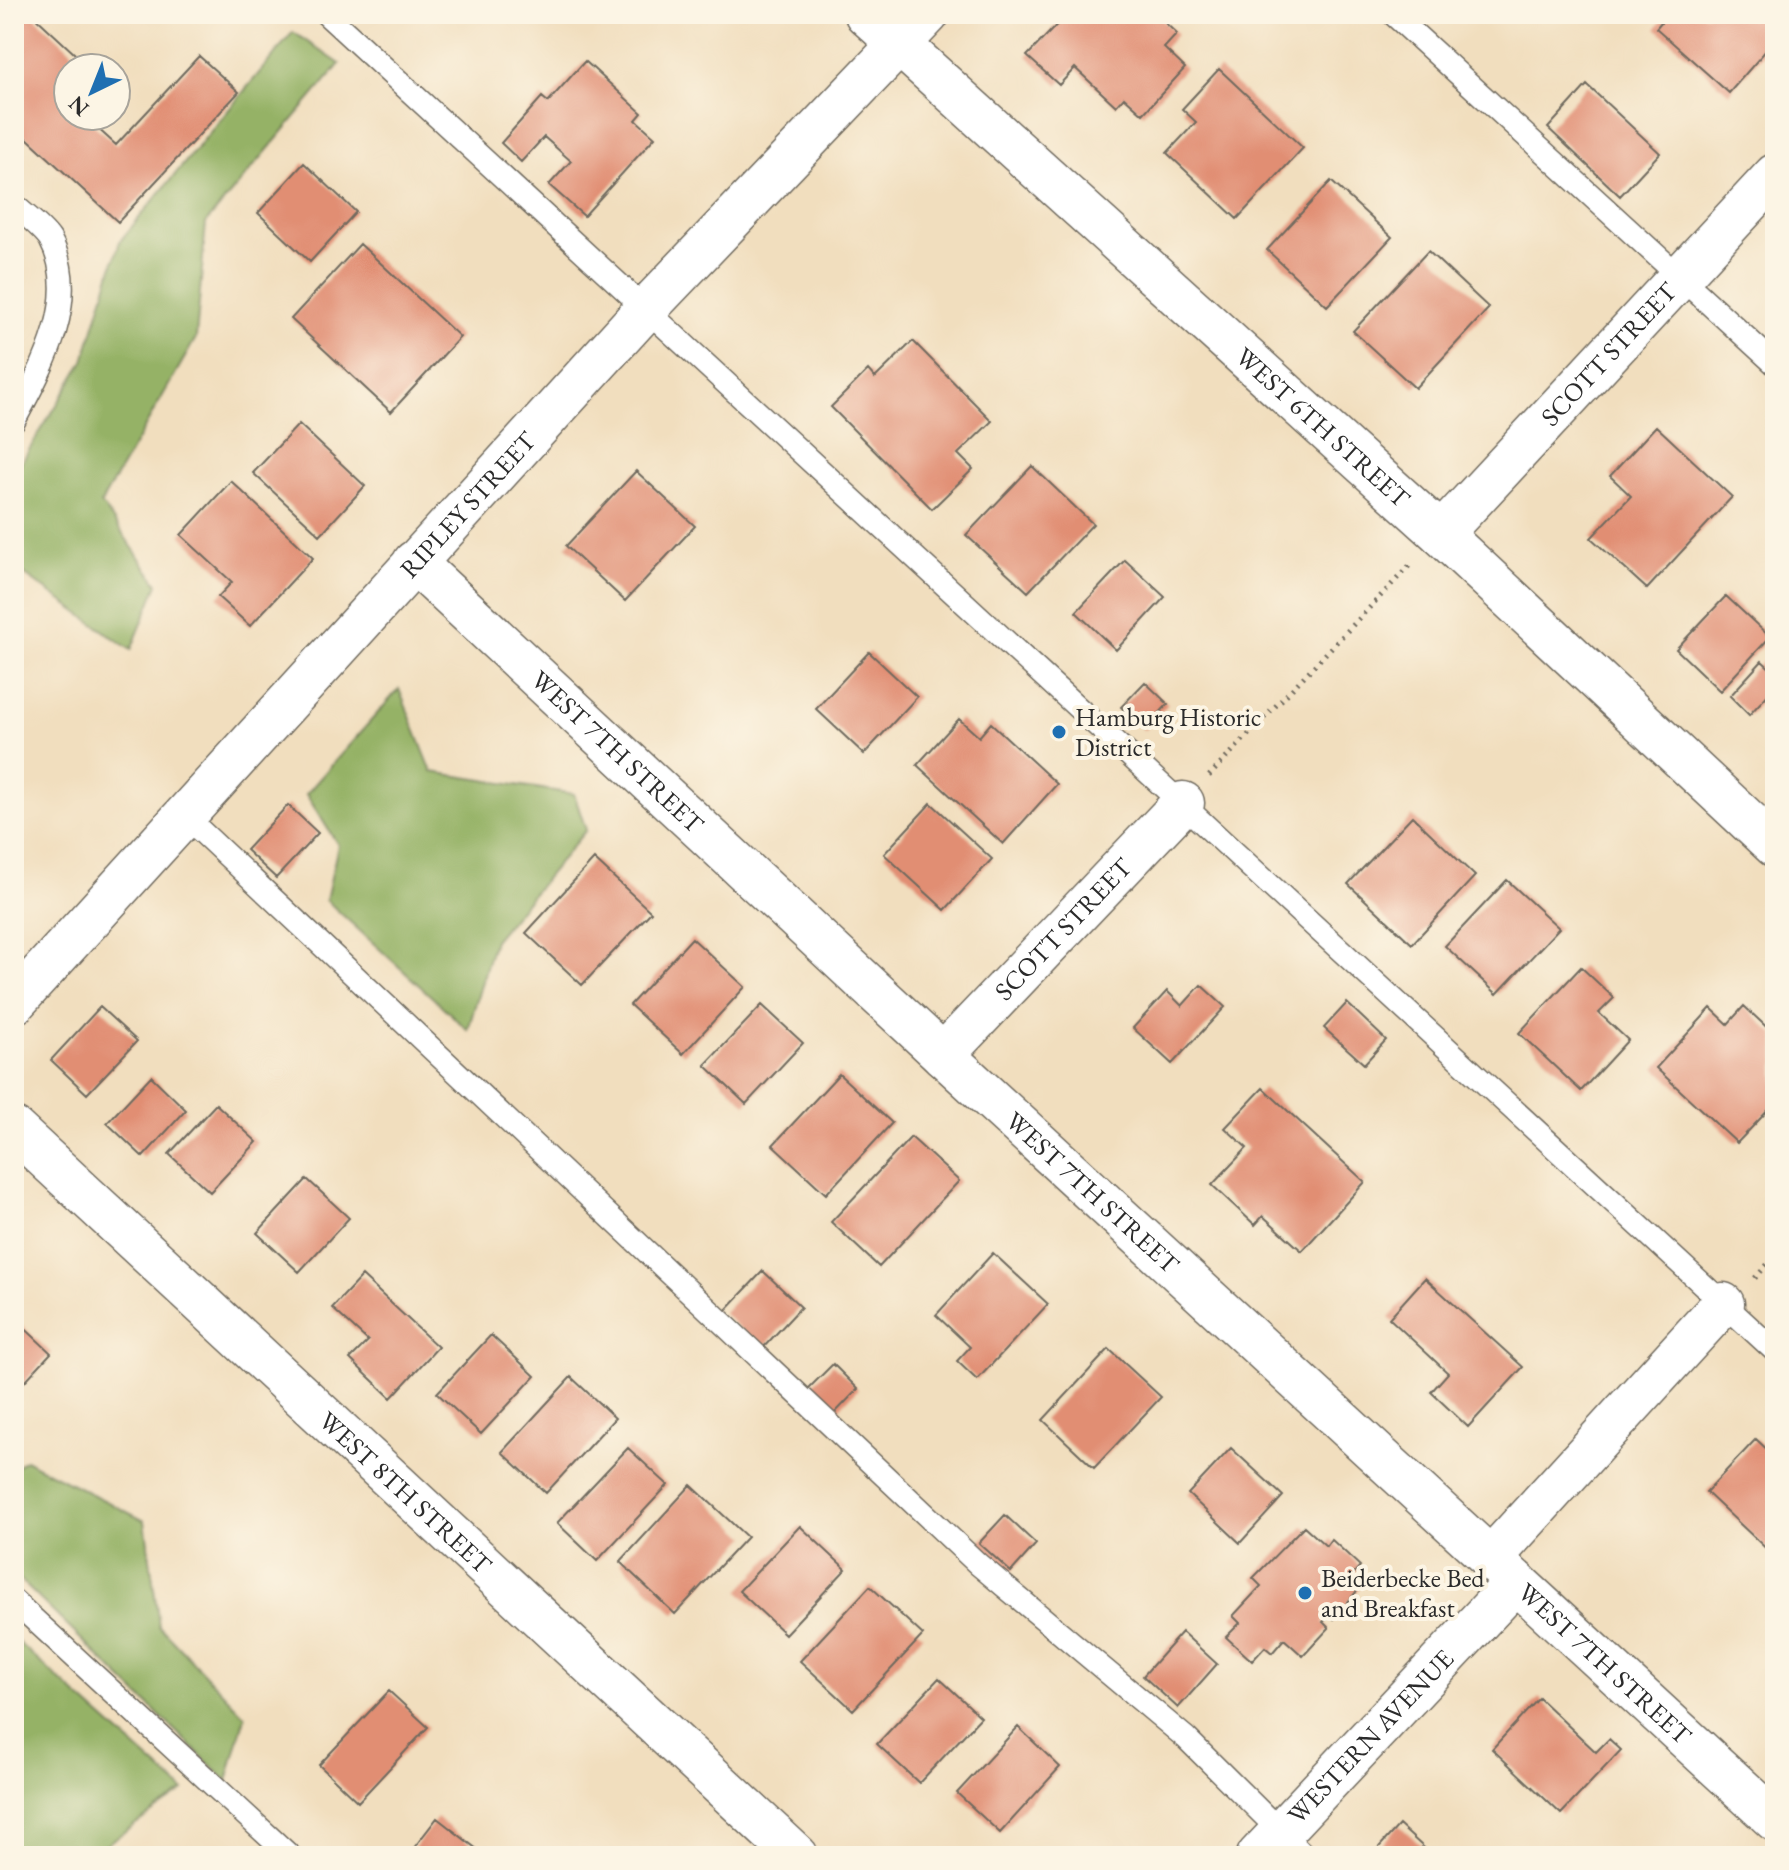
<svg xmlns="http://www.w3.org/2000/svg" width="1789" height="1870" font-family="'EB Garamond',serif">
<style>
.forest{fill:#95b266;stroke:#606e48;stroke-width:2}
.building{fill:#e18e73}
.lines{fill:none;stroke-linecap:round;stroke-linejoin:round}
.lane-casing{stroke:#706a5e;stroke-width:25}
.street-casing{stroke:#706a5e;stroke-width:45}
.path{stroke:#706a5e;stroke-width:5;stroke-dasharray:2 6;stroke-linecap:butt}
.lane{stroke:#fff;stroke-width:22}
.street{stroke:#fff;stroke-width:42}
.poi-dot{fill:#1f6fb2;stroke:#fcf5e5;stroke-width:3}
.labels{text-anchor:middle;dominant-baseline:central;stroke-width:8;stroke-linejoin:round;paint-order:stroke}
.street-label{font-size:26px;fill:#2b2b2b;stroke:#fcf5e5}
.poi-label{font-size:26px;fill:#2b2b2b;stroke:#fcf5e5;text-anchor:start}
</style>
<rect width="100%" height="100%" fill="#fcf5e5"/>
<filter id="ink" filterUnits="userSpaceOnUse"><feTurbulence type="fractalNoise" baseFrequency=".0125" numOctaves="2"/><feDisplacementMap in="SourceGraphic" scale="16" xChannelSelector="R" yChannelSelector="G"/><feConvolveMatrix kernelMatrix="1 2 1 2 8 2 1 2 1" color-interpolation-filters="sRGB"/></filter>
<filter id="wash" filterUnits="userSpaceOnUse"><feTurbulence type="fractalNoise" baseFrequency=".006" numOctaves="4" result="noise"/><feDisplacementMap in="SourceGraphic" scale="32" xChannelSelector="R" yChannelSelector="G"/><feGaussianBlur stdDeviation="1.8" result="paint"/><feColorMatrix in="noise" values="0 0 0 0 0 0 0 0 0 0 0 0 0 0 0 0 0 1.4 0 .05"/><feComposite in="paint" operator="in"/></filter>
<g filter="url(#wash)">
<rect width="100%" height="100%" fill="#f1debe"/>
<!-- forest -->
<path class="forest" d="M 293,32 L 340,64 L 206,223 L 196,338 L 101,503 L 158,584 L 131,650 L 14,567 L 14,474 L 84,361 L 120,241 Z
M 399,689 L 432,772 L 574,794 L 586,830 L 494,940 L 468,1030 L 326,900 L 338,845 L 306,794 Z
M 25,1460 L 145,1521 L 159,1626 L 245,1716 L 227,1781 L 14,1574 L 14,1469 Z
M 14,1639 L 184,1791 L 89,1856 L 14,1856 Z"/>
<g id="blocks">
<!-- building -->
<path class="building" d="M 29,14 L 32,14 L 90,68 L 68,68 L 68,116 L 84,116 L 116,145 L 199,56 L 239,92 L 118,222 L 14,126 L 14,30 Z
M 1067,14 L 1156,14 L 1177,34 L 1164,48 L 1185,68 L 1143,114 L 1124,97 L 1116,106 L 1075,68 L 1059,85 L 1027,56 Z
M 1668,14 L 1775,14 L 1775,40 L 1729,93 L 1656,28 Z
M 585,61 L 642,113 L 636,120 L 655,137 L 584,216 L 549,185 L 571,161 L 544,137 L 521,162 L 501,143 L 542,97 L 548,102 Z
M 1219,69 L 1303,148 L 1237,219 L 1167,153 L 1196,122 L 1182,109 Z
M 1587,85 L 1660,153 L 1620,196 L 1548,128 Z
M 304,163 L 356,212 L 310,262 L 258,213 Z
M 1331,181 L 1392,237 L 1327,306 L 1267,250 Z
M 360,244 L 460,337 L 391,412 L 291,319 Z
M 1428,251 L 1489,308 L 1415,388 L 1353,331 Z
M 14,325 L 24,334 L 14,345 Z
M 913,341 L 992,421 L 958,454 L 973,469 L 932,509 L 831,407 L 868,370 L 875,378 Z
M 299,424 L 365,486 L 320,535 L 253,473 Z
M 1656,426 L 1732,497 L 1647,589 L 1591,538 L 1631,496 L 1610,476 Z
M 1032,466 L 1093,524 L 1028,592 L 966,535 Z
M 636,471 L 695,526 L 625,601 L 566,546 Z
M 231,481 L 313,558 L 250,626 L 218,597 L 232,582 L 181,535 Z
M 1125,560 L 1165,597 L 1116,650 L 1076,612 Z
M 1726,596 L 1770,637 L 1720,691 L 1676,649 Z
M 869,652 L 917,697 L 864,754 L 816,709 Z
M 1762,661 L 1775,673 L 1775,687 L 1749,715 L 1730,696 Z
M 1145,682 L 1168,704 L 1144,730 L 1121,707 Z
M 959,719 L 979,737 L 991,723 L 1057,784 L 1003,844 L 917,765 Z
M 931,803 L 992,859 L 945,910 L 884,854 Z
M 288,805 L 318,833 L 276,878 L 246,850 Z
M 1412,816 L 1475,876 L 1412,944 L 1348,884 Z
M 594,859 L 651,912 L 582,985 L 526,933 Z
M 1507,880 L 1559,928 L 1497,994 L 1445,946 Z
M 692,938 L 745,987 L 683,1054 L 630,1005 Z
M 1581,967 L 1614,998 L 1599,1013 L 1628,1040 L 1581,1091 L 1519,1033 Z
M 1201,985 L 1225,1007 L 1172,1064 L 1133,1028 L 1167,991 L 1182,1006 Z
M 1347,1003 L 1386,1040 L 1364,1064 L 1324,1028 Z
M 762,1005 L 803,1043 L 746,1104 L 705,1065 Z
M 1744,1006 L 1775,1035 L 1775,1103 L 1737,1143 L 1656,1068 L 1711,1008 L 1728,1024 Z
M 100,1007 L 137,1041 L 87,1094 L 51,1060 Z
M 839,1074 L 892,1123 L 826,1194 L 773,1145 Z
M 151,1076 L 186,1110 L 143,1157 L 107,1123 Z
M 1263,1088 L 1365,1182 L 1302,1251 L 1263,1216 L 1255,1225 L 1212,1185 L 1247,1148 L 1225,1128 Z
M 216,1104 L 257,1142 L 210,1192 L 169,1154 Z
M 911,1137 L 959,1181 L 879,1267 L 831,1222 Z
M 307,1179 L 349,1218 L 299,1272 L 257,1233 Z
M 993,1253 L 1048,1304 L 977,1380 L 957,1361 L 970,1347 L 936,1315 Z
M 763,1271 L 801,1307 L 762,1349 L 723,1313 Z
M 362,1276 L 438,1347 L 391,1398 L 350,1359 L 368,1341 L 332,1308 Z
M 1425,1278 L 1523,1367 L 1468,1427 L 1431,1392 L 1448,1373 L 1389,1318 Z
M 14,1318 L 51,1353 L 14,1393 Z
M 491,1335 L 535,1376 L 481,1434 L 437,1393 Z
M 1109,1349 L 1161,1397 L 1094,1468 L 1043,1420 Z
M 833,1364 L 858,1389 L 831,1417 L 806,1391 Z
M 571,1377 L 615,1418 L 546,1493 L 502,1452 Z
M 1756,1439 L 1775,1457 L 1775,1557 L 1706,1492 Z
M 628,1448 L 668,1485 L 597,1561 L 557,1523 Z
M 1231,1448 L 1283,1496 L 1240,1543 L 1188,1494 Z
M 691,1485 L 747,1537 L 675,1614 L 620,1562 Z
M 1005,1515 L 1036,1544 L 1011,1572 L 979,1543 Z
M 800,1526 L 846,1569 L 785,1634 L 739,1591 Z
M 1304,1526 L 1326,1546 L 1331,1539 L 1360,1566 L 1351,1577 L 1361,1586 L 1334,1619 L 1330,1615 L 1323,1622 L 1329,1628 L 1303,1656 L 1284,1639 L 1272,1653 L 1265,1647 L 1252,1661 L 1226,1637 L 1240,1623 L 1233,1616 L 1261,1586 L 1253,1578 Z
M 870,1586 L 923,1635 L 853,1710 L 800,1661 Z
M 1182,1632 L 1217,1664 L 1178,1708 L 1143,1676 Z
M 939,1678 L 981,1717 L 919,1783 L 877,1744 Z
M 389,1691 L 428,1727 L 358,1802 L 319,1765 Z
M 1539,1698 L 1596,1752 L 1609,1739 L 1621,1750 L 1561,1814 L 1492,1749 Z
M 1018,1727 L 1060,1767 L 1000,1833 L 957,1793 Z
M 437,1818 L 478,1850 L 473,1856 L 422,1856 L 413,1849 Z
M 1399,1825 L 1433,1856 L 1371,1856 Z"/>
</g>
</g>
<g filter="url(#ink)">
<use href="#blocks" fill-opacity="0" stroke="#706a5e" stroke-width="2"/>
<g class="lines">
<!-- lane casing -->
<g class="lane-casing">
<path id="lane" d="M 326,14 L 1775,1351
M 1393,14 L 1775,364
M 14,205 C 25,215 42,227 50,239 C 82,298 42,369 14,421
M 184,815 L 978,1564 L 1186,1738 L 1305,1856
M 14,1601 L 290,1856"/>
</g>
<!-- street casing -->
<g class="street-casing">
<g id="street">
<path id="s1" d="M 866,14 L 1441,534 L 1775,846"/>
<path id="s2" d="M 1441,534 L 1775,175"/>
<path id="s3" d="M 414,562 L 943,1055 L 1775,1820"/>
<path id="s4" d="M 14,1003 L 646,309 L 928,14"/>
<path id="s5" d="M 943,1055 L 1183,803"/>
<path id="s6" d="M 14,1129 L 797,1856"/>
<path d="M 1491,1558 L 1723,1304"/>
<path id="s7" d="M 1258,1856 L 1516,1582"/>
</g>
</g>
<!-- path -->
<path class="path" d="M 1209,776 L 1412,563
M 1755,1278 L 1775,1256"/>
<!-- lane -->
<use href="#lane" class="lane"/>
<!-- street -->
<use href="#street" class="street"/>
</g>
</g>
<!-- markers -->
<g class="poi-dot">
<circle cx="1059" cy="732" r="8"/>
<circle cx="1305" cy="1593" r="8"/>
</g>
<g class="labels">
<!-- street labels -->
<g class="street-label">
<text stroke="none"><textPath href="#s2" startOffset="246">SCOTT STREET</textPath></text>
<text stroke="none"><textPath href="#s1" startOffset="616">WEST 6TH STREET</textPath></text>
<text stroke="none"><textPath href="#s4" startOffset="674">RIPLEY STREET</textPath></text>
<text stroke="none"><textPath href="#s3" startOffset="278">WEST 7TH STREET</textPath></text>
<text stroke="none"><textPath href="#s5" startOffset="174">SCOTT STREET</textPath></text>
<text stroke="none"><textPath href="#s3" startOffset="926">WEST 7TH STREET</textPath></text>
<text stroke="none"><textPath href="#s6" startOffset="534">WEST 8TH STREET</textPath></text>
<text stroke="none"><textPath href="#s3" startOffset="1622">WEST 7TH STREET</textPath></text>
<text stroke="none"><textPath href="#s7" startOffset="164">WESTERN AVENUE</textPath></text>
</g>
<!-- poi labels -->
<g class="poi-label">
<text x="1075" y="717">Hamburg Historic<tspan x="1075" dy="30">District</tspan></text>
<text x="1321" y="1578">Beiderbecke Bed<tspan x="1321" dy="30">and Breakfast</tspan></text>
</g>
</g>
<!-- margin -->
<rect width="1789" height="1870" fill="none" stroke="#fcf5e5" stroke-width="48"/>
<!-- north arrow -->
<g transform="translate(92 92) rotate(223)"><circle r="38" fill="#fcf5e5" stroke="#a8a49b" stroke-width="2"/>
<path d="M0-6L14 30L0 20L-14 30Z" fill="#1f6fb2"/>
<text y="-12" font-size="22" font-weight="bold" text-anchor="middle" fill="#2b2b2b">N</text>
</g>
</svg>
